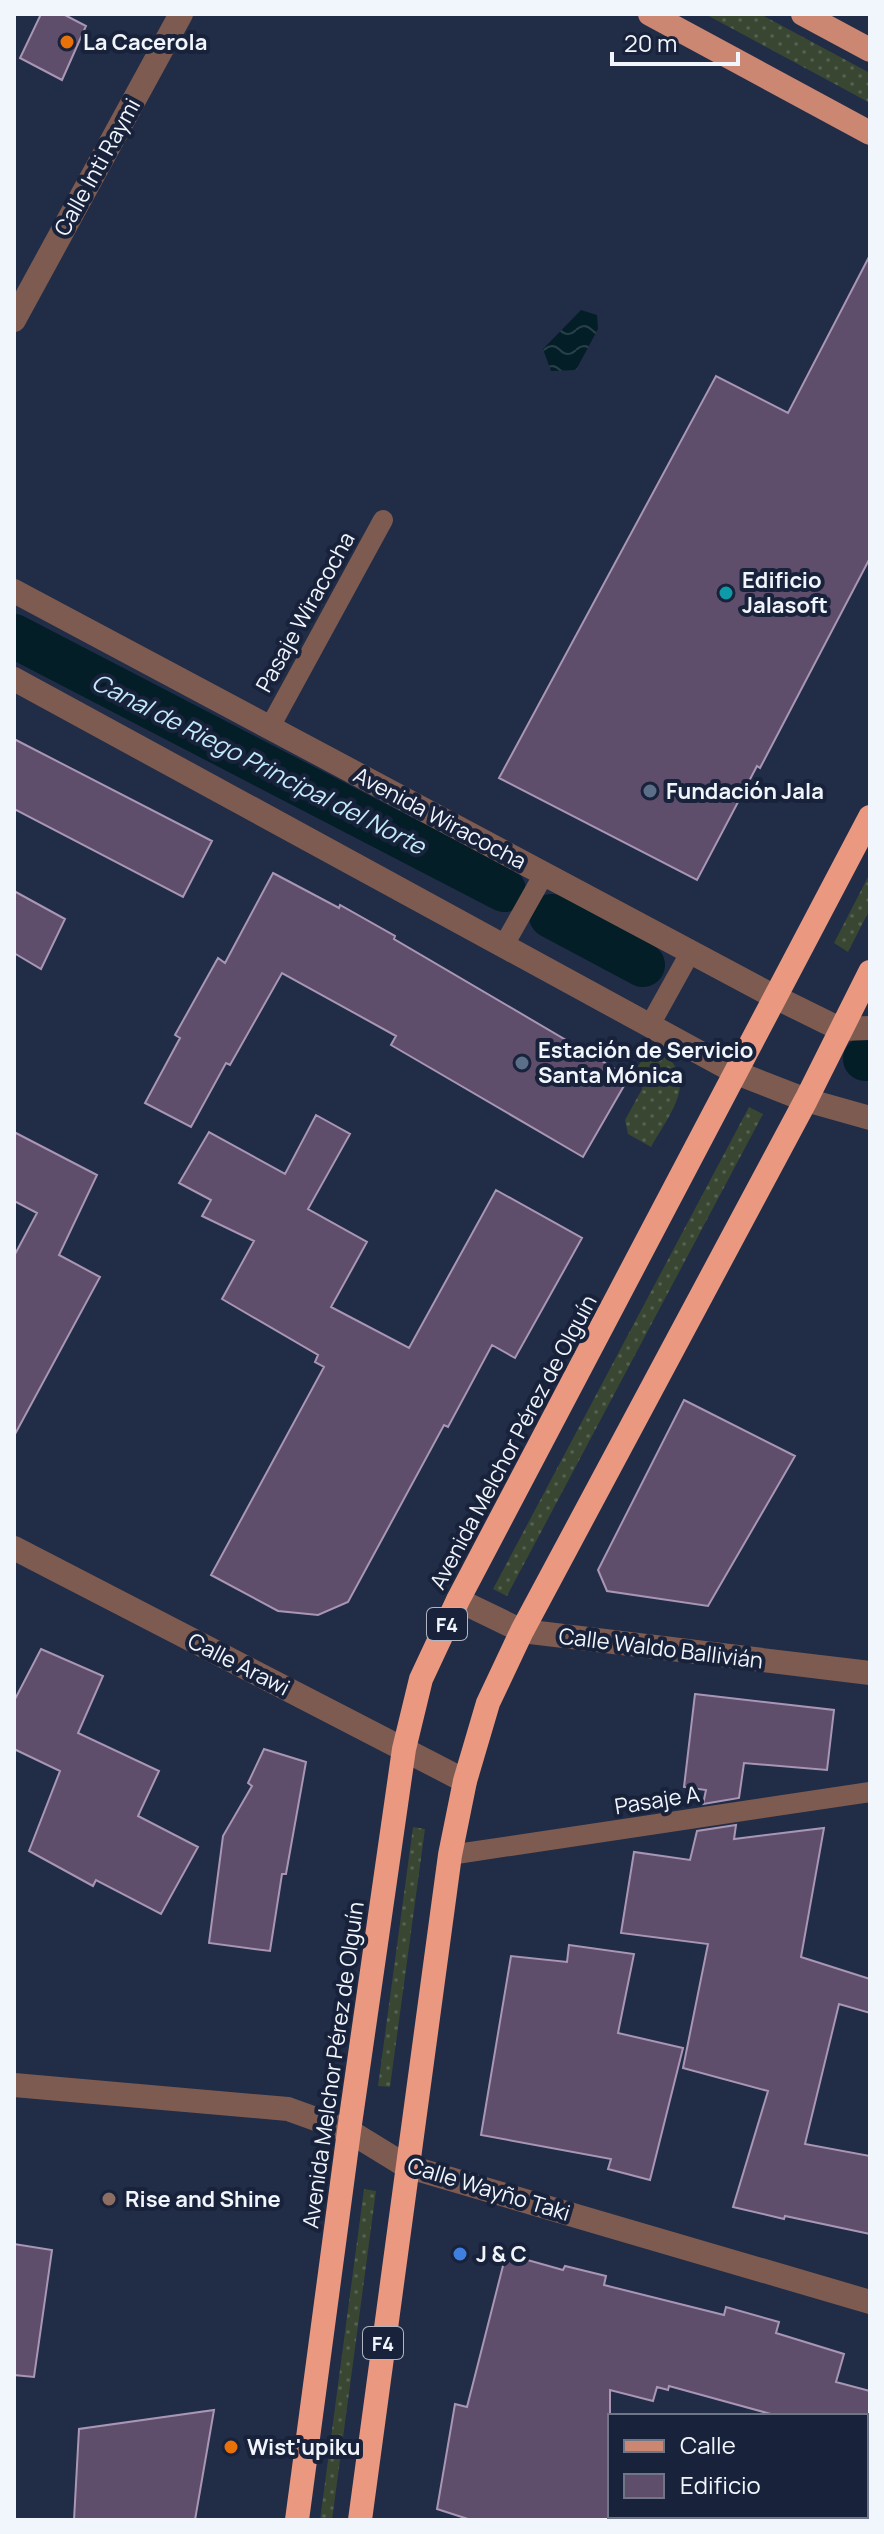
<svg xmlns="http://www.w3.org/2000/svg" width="884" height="2534" font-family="Manrope,sans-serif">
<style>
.grass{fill:url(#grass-dots)}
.water{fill:url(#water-waves)}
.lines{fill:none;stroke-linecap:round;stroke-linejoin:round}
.canal{stroke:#031e27;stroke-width:44}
.building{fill:#5f4e6b;stroke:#a996b5;stroke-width:2}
.lane{stroke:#7d5b51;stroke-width:20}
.street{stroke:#7d5b51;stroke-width:24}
.primary{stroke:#cc8773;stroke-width:24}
.highway{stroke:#eb9880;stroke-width:24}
.food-dot{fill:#e8710a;stroke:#18223b;stroke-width:3}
.culture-dot{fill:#0f9aa8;stroke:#18223b;stroke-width:3}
.service-dot{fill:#5c6f8a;stroke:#18223b;stroke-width:3}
.education-dot{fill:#8d6e63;stroke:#18223b;stroke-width:3}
.shop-dot{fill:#3f7fe0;stroke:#18223b;stroke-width:3}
.labels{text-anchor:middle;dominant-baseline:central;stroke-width:8;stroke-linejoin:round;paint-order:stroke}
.shield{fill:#18223b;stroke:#b0b6c2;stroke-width:2}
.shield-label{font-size:20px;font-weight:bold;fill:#f1f5fc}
.poi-label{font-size:22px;font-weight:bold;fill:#f1f5fc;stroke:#18223b;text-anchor:start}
.street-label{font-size:22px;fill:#f1f5fc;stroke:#18223b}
.water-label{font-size:24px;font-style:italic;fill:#c2eaf8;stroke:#18223b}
</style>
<defs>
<pattern id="grass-dots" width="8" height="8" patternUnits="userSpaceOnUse" patternTransform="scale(2)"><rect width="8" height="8" fill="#384632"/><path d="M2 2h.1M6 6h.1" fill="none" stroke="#556151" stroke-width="1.8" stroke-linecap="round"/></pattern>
<pattern id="water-waves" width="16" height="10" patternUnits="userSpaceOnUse" patternTransform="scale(2)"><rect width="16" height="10" fill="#031e27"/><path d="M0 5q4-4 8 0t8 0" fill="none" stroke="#283f47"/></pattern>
</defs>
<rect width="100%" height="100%" fill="#212c46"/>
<!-- grass -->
<path class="grass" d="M 705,14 L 760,14 L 870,73 L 870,103 Z
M 870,873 L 870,909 L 848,952 L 834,943 Z
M 652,1046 C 703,1075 673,1109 651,1147 L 628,1134 L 625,1120 L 642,1089 L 638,1066 Z
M 749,1107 L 763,1114 L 507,1596 L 493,1589 Z
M 413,1827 L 425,1829 L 390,2087 L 378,2086 Z
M 364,2189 L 376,2191 L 332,2520 L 320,2520 Z"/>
<!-- water -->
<path class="water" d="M 581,310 L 597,315 L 598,329 L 576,370 L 551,371 L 543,349 Z"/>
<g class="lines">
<!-- canal -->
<path class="canal" d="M 14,636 L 504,890
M 551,916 L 643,965
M 865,1059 L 870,1059"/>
</g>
<!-- building -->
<path class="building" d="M 41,14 L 63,14 L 86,26 L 62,80 L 20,58 Z
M 870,255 L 870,558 L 760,768 L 757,766 L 697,880 L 499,778 L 716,376 L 788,413 Z
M 14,739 L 212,841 L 183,897 L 14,809 Z
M 273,873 L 339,908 L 340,905 L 395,936 L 394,939 L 629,1077 L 583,1157 L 391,1045 L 396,1036 L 282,973 L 230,1065 L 226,1063 L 191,1127 L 145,1103 L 180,1038 L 175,1035 L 218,958 L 225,963 Z
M 14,891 L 65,919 L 41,969 L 14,953 Z
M 316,1115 L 350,1134 L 308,1209 L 367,1242 L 331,1307 L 409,1348 L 496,1190 L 582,1238 L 515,1358 L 492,1345 L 448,1427 L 444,1425 L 348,1602 L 318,1615 L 278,1611 L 211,1575 L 324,1367 L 315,1362 L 318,1355 L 222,1299 L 254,1241 L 202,1216 L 211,1200 L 179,1183 L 209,1132 L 285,1174 Z
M 14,1132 L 97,1175 L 59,1255 L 100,1277 L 14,1436 L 14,1256 L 37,1213 L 14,1201 Z
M 684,1400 L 795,1456 L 708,1606 L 607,1591 L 598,1570 Z
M 41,1649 L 103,1676 L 78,1733 L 159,1771 L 138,1816 L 198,1847 L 161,1914 L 96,1880 L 93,1886 L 29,1851 L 60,1771 L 14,1749 L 14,1701 Z
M 695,1694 L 834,1710 L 827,1770 L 744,1763 L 739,1798 L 703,1804 L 706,1790 L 684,1787 Z
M 264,1749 L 306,1762 L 286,1874 L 282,1874 L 270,1951 L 209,1943 L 223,1836 L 252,1786 L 248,1783 Z
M 736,1825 L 734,1839 L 824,1828 L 801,1957 L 870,1979 L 870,2013 L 839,2004 L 805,2144 L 870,2156 L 870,2234 L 785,2216 L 784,2219 L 733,2207 L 768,2091 L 683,2068 L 708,1944 L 621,1933 L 634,1852 L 690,1860 L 697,1831 Z
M 569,1945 L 634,1954 L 618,2033 L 683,2048 L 650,2180 L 608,2169 L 611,2159 L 481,2135 L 511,1956 L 567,1962 Z
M 14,2244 L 52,2250 L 34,2377 L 14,2375 Z
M 506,2254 L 563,2270 L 565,2266 L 606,2276 L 604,2285 L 724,2315 L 726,2307 L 779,2322 L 776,2333 L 844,2354 L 836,2382 L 870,2391 L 870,2416 L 778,2416 L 669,2386 L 668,2390 L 657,2387 L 653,2401 L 610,2390 L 610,2520 L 471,2520 L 437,2509 L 455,2404 L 467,2407 Z
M 214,2410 L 195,2520 L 74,2520 L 79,2429 Z"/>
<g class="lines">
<!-- lane -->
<path class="lane" d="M 270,727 L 383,520
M 504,945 L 544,874
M 650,1025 L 690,953
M 450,1855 L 870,1792"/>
<!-- street -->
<path class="street" d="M 14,320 L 181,14
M 14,591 L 775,997 L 840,1029 L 870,1028
M 14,679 L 737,1073 L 806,1100 L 870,1118
M 14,1548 L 465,1781
M 458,1600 L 522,1631 L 870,1673
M 14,2085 L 288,2109 L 349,2131 L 406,2166 L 870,2302"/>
<!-- primary -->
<path class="primary" d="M 650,14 L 870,133
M 803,14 L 870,50"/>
<!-- highway -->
<path class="highway" d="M 297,2520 L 349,2131 L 404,1749 L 421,1679 L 458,1600 L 870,817
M 360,2520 L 450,1855 L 465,1781 L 488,1703 L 522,1631 L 806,1100 L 870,972"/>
</g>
<!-- markers -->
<g class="food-dot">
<circle cx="67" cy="42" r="8"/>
<circle cx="231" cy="2447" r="8"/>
</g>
<circle class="culture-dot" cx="726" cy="593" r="8"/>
<g class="service-dot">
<circle cx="650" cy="791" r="8"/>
<circle cx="522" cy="1063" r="8"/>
</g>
<circle class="education-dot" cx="109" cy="2199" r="8"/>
<circle class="shop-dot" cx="460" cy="2254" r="8"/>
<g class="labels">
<!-- shield labels -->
<g class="shield">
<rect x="427" y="1608" width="40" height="32" rx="6"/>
<rect x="363" y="2327" width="40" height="32" rx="6"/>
</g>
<g class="shield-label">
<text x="447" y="1624">F4</text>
<text x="383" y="2343">F4</text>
</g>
<!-- poi labels -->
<g class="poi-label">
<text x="83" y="42">La Cacerola</text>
<text x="742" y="580">Edificio<tspan x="742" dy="25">Jalasoft</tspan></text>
<text x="666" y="791">Fundación Jala</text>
<text x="538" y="1050">Estación de Servicio<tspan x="538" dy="25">Santa Mónica</tspan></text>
<text x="125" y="2199">Rise and Shine</text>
<text x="476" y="2254">J &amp; C</text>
<text x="247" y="2447">Wist'upiku</text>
</g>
<!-- street labels -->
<g class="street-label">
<text transform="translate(97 167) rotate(-61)">Calle Inti Raymi</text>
<text transform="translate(305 612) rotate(-61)">Pasaje Wiracocha</text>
<text transform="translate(440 818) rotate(28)">Avenida Wiracocha</text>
<text transform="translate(513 1442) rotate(-62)">Avenida Melchor Pérez de Olguín</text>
<text transform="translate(661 1648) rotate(7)">Calle Waldo Ballivián</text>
<text transform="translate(239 1664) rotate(27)">Calle Arawi</text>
<text transform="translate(657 1800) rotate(-9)">Pasaje A</text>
<text transform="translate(333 2065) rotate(-82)">Avenida Melchor Pérez de Olguín</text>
<text transform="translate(489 2189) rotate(17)">Calle Wayño Taki</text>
</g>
<!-- water labels -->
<g class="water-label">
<text transform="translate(259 763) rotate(27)">Canal de Riego Principal del Norte</text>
</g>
</g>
<!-- border -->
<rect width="884" height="2534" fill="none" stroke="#f1f5fc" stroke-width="32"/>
<!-- legend -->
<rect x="608" y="2414" width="260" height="104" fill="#18223b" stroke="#6f7688" stroke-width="2"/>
<rect x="624" y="2440" width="40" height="12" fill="#cc8773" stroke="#6f7688" stroke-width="2"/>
<text x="680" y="2454" font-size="24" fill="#f1f5fc">Calle</text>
<rect x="624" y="2474" width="40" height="24" fill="#5f4e6b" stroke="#6f7688" stroke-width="2"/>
<text x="680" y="2494" font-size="24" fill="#f1f5fc">Edificio</text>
<!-- scale -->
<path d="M612 52v12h126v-12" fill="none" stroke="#f1f5fc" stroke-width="4"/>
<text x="624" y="52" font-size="24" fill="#f1f5fc" stroke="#18223b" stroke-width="6" paint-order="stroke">20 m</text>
</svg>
